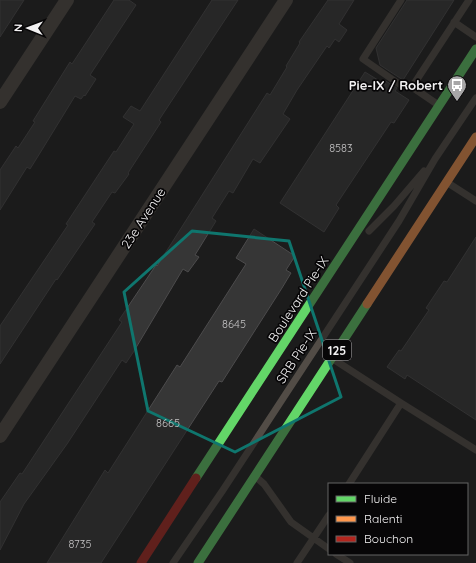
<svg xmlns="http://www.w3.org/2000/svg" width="476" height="563" font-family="Quicksand,sans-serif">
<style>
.building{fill:#363636;stroke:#4c4b4c}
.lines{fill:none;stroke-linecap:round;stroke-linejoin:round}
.lane{stroke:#524c46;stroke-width:7}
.street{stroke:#524c46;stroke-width:14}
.fast{stroke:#63d668;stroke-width:9}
.slow{stroke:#ff974d;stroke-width:9}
.jam{stroke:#b3261e;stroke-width:9}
.marked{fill:none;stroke:#0f766e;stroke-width:3;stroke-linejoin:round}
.labels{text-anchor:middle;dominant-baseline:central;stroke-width:3.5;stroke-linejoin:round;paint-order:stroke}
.number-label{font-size:11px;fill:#c3c2c3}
.shield{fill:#070607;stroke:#acaaac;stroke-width:1}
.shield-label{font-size:12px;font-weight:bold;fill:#f2f1f2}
.poi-label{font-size:13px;font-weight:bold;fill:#f2f1f2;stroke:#070607;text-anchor:end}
.street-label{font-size:13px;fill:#f2f1f2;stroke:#070607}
</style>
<rect width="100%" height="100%" fill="#1c1c1c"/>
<!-- building -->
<path class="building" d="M 0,0 L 24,0 L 0,37 Z
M 114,0 L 129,0 L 136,5 L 90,75 L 96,79 L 85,96 L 84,95 L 81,99 L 75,96 L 40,153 L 30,169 L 27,167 L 0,210 L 0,170 L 16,146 L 18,148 L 35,122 L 33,121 L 70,62 L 72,64 Z
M 212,0 L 238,0 L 159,120 L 161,122 L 128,173 L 129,174 L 115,193 L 112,192 L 92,222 L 95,224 L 57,280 L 56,279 L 0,364 L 0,326 L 68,225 L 66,224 L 114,151 L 116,152 L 134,124 L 123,117 L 131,106 L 140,111 Z
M 328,0 L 354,0 L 339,24 L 347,30 L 339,42 L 335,39 L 329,48 L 327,46 L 297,90 L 283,114 L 290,119 L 262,160 L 260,163 L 253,159 L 233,193 L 229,191 L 212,218 L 216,221 L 195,255 L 199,257 L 188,272 L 183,269 L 134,351 L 126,363 L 122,360 L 67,444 L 24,504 L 0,550 L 0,502 L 20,473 L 22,474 L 68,404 L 122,322 L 119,320 L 156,265 L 157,266 L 267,93 L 270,95 L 287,67 L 286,66 L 300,43 L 299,42 Z
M 407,0 L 454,0 L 403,80 L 380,65 L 376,48 Z
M 365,72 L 386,85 L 384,80 L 397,88 L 395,91 L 409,100 L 394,123 L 391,122 L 336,205 L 339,208 L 324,232 L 280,203 Z
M 254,229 L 295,256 L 286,270 L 291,273 L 282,288 L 222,382 L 219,381 L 101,563 L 47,563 L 105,470 L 108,473 L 177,365 L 180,367 L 246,264 L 236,258 Z
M 476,237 L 476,420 L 407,375 L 405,379 L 387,367 L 399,350 L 401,351 L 429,310 L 426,308 L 444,281 L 447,282 Z"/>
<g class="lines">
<!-- lane -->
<path class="lane" d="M 401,0 L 363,59 L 399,84 L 412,87
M 454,22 L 476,37
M 437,104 L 412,87 L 469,0
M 448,183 L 476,201
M 369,231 L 394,206 L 424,171
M 333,359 L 401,403 L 349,484
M 401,403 L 476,450
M 256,477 L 264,484 L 291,522 L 329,549
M 336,554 L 350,563
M 173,563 L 223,490 L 399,221 L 435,159 L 476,98
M 297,563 L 329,515"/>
<!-- street -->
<path class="street" d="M 0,102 L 67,0
M 0,436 L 286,0"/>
<!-- fast -->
<path class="fast" d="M 196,478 L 476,49
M 198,563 L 367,304"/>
<!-- slow -->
<path class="slow" d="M 367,304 L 476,137"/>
<!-- jam -->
<path class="jam" d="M 141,563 L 196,478"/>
</g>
<!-- marked area -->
<path d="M0 0H476V563H0ZM 192,231 L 289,241 L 341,397 L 235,452 L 148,411 L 124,292 Z" fill="#1c1c1c" fill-opacity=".55" fill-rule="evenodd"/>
<path class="marked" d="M 192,231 L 289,241 L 341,397 L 235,452 L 148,411 L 124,292 Z"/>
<!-- icons -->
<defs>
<g id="bus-pin" transform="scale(1)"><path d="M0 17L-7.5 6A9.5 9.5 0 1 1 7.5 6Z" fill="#a7a6a7" stroke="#070607"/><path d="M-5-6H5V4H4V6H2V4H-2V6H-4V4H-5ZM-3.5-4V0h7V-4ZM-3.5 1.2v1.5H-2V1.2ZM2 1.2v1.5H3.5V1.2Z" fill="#fff"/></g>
</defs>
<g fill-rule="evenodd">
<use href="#bus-pin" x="457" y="85"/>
</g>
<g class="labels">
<!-- number labels -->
<g class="number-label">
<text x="341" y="148">8583</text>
<text x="234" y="324">8645</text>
<text x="168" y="423">8665</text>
<text x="80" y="544">8735</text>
</g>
<!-- shield labels -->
<rect class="shield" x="323" y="340" width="28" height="20" rx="3"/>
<g class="shield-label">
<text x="337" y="350">125</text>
</g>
<!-- poi labels -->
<g class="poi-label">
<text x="443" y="85">Pie-IX / Robert</text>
</g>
<!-- street labels -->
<g class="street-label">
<text transform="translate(143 218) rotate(-57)">23e Avenue</text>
<text transform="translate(298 299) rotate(-57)">Boulevard Pie-IX</text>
<text transform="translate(296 356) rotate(-57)">SRB Pie-IX</text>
</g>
</g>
<!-- legend -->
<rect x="328" y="483" width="140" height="72" fill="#070607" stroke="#656465"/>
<rect x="336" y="496" width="20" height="6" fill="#63d668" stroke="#656465"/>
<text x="364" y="503" font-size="12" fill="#f2f1f2">Fluide</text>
<rect x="336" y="516" width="20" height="6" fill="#ff974d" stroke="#656465"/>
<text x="364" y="523" font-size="12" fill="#f2f1f2">Ralenti</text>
<rect x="336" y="536" width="20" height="6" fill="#b3261e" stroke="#656465"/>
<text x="364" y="543" font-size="12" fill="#f2f1f2">Bouchon</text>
<!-- north arrow -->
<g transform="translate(28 28) rotate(271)" stroke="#070607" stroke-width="3" paint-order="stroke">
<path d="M0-3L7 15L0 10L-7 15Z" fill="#f2f1f2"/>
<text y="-6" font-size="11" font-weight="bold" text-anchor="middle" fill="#f2f1f2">N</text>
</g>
</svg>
